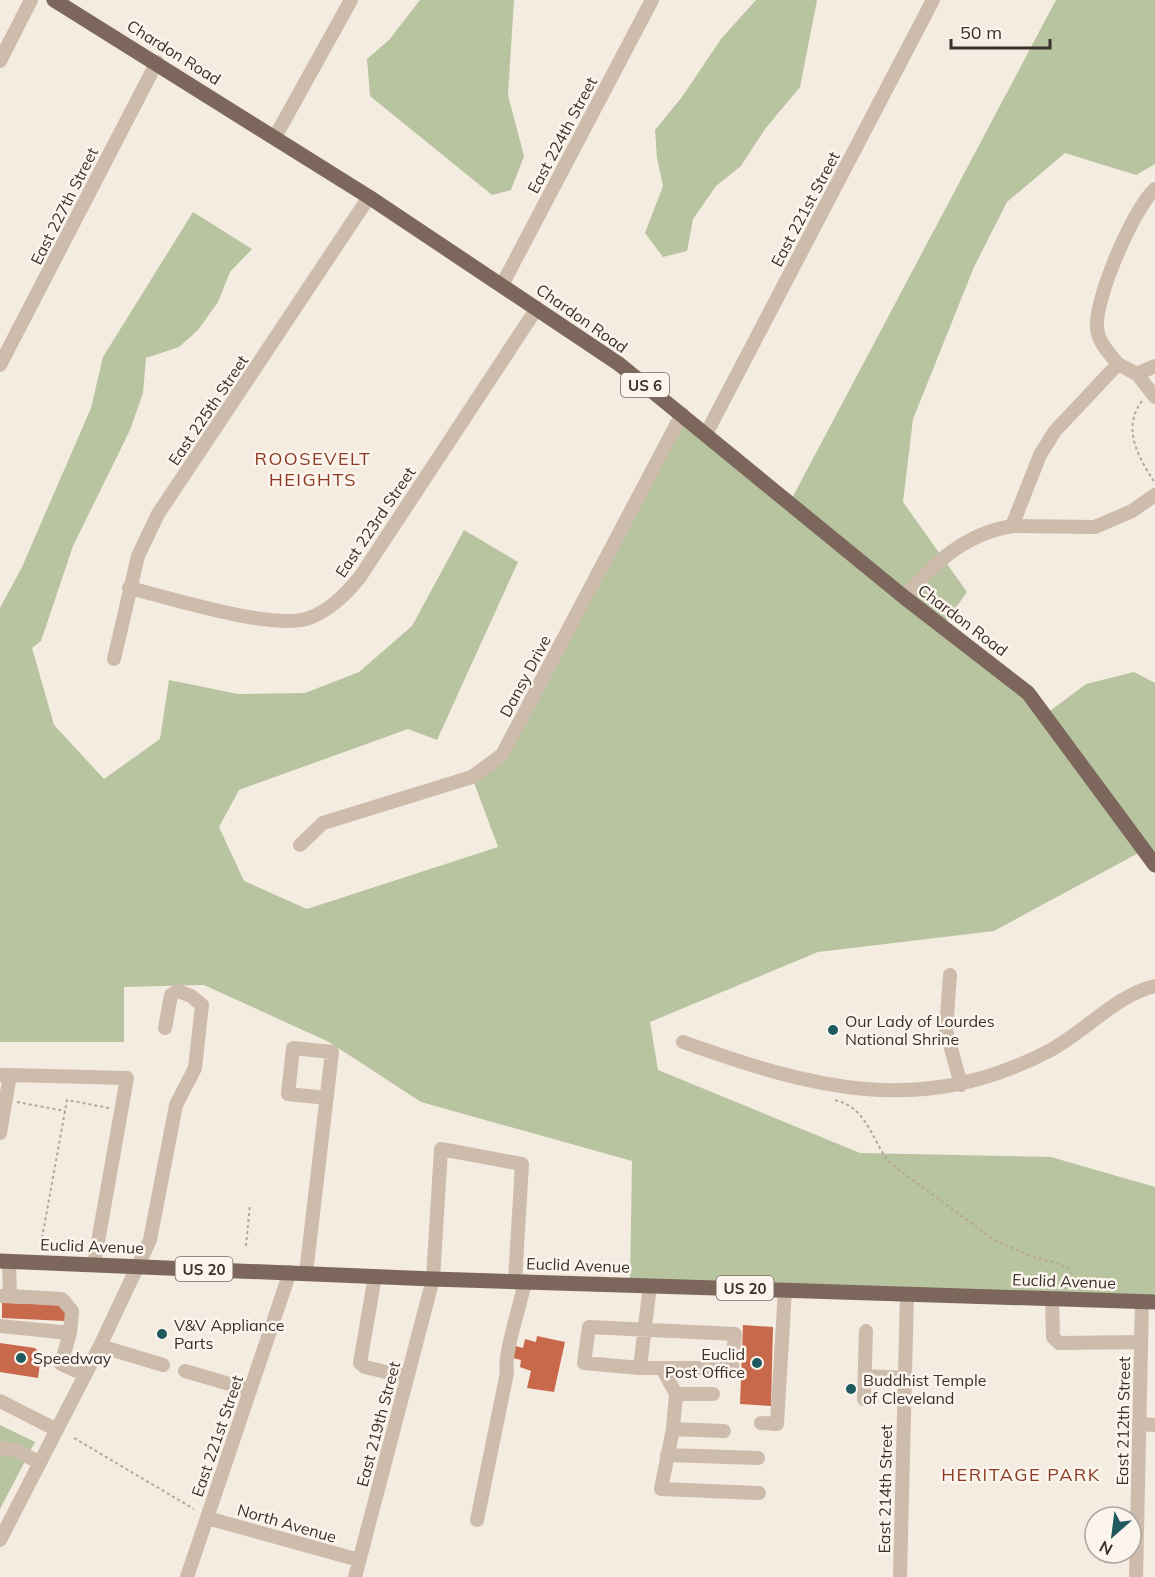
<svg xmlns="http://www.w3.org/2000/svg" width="1155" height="1577" font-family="Mulish,sans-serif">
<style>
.green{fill:#b8c4a0}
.building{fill:#c8694b}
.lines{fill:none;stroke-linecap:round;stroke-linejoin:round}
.path{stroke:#b9a596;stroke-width:2;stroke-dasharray:3 3;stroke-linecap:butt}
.minor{stroke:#cdbbac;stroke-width:14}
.major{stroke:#7d675c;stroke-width:15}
.poi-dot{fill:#1f5a5e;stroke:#fbf5ee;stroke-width:2}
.labels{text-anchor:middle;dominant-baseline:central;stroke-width:5;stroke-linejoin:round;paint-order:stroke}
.shield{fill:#fbf5ee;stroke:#756b66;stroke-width:1.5}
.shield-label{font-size:15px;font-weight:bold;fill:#3b302b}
.street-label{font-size:16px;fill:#3b302b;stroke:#fbf5ee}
.poi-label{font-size:16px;fill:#3b302b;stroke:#fbf5ee;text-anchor:start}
.neighbourhood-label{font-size:18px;letter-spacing:1.5px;fill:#8c3b22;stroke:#fbf5ee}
</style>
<rect width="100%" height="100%" fill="#f4ebe1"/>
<!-- green -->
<path class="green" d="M 420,0 L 514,0 L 508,95 L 524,156 L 511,190 L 492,195 L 370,96 L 367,59 L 389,40 Z
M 756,0 L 817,0 L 800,87 L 765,129 L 741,166 L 716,186 L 693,219 L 687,251 L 663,257 L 645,233 L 663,186 L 657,158 L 655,130 L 682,97 L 721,39 Z
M 1056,0 L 1155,0 L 1155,164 L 1136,175 L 1065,153 L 1007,202 L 974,267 L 913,419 L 903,502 L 967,592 L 942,627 L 1046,714 L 1086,684 L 1134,672 L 1155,683 L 1155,865 L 1144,850 L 994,931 L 818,952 L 650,1022 L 658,1070 L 860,1153 L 1051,1157 L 1155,1187 L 1155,1302 L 630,1285 L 632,1161 L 421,1102 L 329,1042 L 204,985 L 124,987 L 124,1042 L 0,1042 L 0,608 L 22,567 L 91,408 L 103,357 L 193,212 L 252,249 L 230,272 L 218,302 L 198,330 L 179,347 L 146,358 L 143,393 L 130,430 L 73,546 L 41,641 L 32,648 L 54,725 L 104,779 L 160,739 L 169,680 L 238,694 L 305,693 L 359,672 L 412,626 L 464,530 L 518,562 L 437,740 L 408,729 L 239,790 L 219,827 L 244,881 L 307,909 L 498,847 L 472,777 L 488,768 L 682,414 L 790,502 Z
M 0,1425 L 35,1442 L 0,1509 Z"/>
<!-- building -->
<path class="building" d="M 2,1303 L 66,1305 L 65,1321 L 2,1318 Z
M 743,1325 L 773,1327 L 771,1406 L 740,1404 Z
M 537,1336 L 565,1342 L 554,1392 L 527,1388 L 531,1371 L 520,1367 L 521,1360 L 509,1357 L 512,1345 L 523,1348 L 525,1339 L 536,1342 Z
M 0,1343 L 35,1348 L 41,1355 L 38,1378 L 0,1372 Z"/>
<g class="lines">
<!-- path -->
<path class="path" d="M 1142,401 C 1121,429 1139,458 1155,483
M 835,1100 C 868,1108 871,1140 890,1163 L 994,1240 L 1033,1257 L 1054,1262 L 1069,1269 L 1072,1274
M 17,1102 L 65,1111
M 42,1238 L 67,1100 L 109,1108
M 246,1246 L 250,1204
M 74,1438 L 194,1509"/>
<!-- minor -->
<path class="minor" d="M 0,61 L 31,0
M 275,137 L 351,0
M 502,285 L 652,0
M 1118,364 L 1137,374 L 1155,366
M 0,365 L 157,62
M 1137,374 L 1155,397
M 706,434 L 933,0
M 1012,526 L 1095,527 L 1132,511 L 1155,495
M 129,588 C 171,598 268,629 306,619 C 329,612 346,594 360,577 L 537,308
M 904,597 C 935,563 964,534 1012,526 L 1040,455 L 1055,431 L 1118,364 C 1109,353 1099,343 1097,329 C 1094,300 1133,209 1155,189
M 114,659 L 138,556 L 158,514 L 369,197
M 300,845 L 323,823 L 472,777 L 502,755 L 682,414
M 950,975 L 946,1030 L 961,1085
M 683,1042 C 812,1088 918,1118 1047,1052 C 1083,1034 1117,994 1155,986
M 0,1075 L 10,1075 L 0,1133
M 10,1075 L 127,1078 L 94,1264
M 306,1273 L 332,1052 L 293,1048 L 288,1094 L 327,1098
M 375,1276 L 360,1363 L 365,1367 L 407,1377
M 0,1296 L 10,1296 L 9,1261
M 10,1296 L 62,1299 L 72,1311 L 70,1333
M 1052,1298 L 1053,1337 L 1059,1343 L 1141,1342
M 0,1326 L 70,1333 L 61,1364 L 85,1375
M 589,1327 L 735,1334 L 732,1368 L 640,1368 L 584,1363 Z
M 100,1346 L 163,1365
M 640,1368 L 650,1285
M 662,1368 L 676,1394 L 673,1429 L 724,1431
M 185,1371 L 250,1390
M 865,1376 L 905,1378
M 676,1394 L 713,1394
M 864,1399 L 866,1331
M 0,1401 L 57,1430
M 761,1423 L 777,1424 L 785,1290
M 1139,1424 L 1155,1425
M 673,1429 L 661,1489 L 759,1493
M 0,1448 L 16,1450 L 40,1463
M 667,1455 L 758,1458
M 207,1518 L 359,1560
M 477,1520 L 507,1373 C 503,1355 521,1304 525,1281
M 0,1540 L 100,1346 L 150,1240 L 176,1105 L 195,1068 L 202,1005 L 191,996 L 178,991 L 171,995 L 165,1028
M 187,1577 L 290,1272
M 355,1577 L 433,1279 L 441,1149 L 522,1164 L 515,1281
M 900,1577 L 907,1293
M 1136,1577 L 1142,1301"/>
<!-- major -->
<path class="major" d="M 54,0 L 369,197 L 619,364 L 904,597 L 1028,693 L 1155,865
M 0,1261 L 433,1279 L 1155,1302"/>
</g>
<!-- markers -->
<g class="poi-dot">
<circle cx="833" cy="1030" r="6"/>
<circle cx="162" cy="1334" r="6"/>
<circle cx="21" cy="1358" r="6"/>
<circle cx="757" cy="1363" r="6"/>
<circle cx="851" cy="1389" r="6"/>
</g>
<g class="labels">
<!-- shield labels -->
<g class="shield">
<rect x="621" y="373" width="48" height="24" rx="4.5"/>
<rect x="175.5" y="1257" width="57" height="24" rx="4.5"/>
<rect x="716.5" y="1276" width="57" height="24" rx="4.5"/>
</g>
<g class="shield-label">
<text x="645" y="385">US 6</text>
<text x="204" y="1269">US 20</text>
<text x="745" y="1288">US 20</text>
</g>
<!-- street labels -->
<g class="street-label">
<text transform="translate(174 52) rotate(32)">Chardon Road</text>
<text transform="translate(562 135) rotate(-62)">East 224th Street</text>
<text transform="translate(64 206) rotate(-63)">East 227th Street</text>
<text transform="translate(805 209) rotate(-62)">East 221st Street</text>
<text transform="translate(582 318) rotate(35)">Chardon Road</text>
<text transform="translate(208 410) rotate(-56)">East 225th Street</text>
<text transform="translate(375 522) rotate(-56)">East 223rd Street</text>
<text transform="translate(963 620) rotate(37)">Chardon Road</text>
<text transform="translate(525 676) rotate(-62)">Dansy Drive</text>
<text transform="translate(92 1246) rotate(2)">Euclid Avenue</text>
<text transform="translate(578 1265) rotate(2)">Euclid Avenue</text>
<text transform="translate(1064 1281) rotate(2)">Euclid Avenue</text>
<text transform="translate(1123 1421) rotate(-89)">East 212th Street</text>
<text transform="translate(378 1424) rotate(-75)">East 219th Street</text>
<text transform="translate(217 1436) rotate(-71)">East 221st Street</text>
<text transform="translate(885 1489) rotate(-89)">East 214th Street</text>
<text transform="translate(287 1523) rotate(16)">North Avenue</text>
</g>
<!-- poi labels -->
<g class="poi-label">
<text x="845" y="1021">Our Lady of Lourdes<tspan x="845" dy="18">National Shrine</tspan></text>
<text x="174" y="1325">V&amp;V Appliance<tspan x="174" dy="18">Parts</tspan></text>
<text x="745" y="1354" text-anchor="end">Euclid<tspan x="745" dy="18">Post Office</tspan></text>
<text x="33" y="1358">Speedway</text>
<text x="863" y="1380">Buddhist Temple<tspan x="863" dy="18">of Cleveland</tspan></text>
</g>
<!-- neighbourhood labels -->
<g class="neighbourhood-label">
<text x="313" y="458">ROOSEVELT<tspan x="313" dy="21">HEIGHTS</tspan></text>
<text x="1021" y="1474">HERITAGE PARK</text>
</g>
</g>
<!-- north arrow -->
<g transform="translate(1113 1535) rotate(208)"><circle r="28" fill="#fbf5ee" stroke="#aea6a0" stroke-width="1.5"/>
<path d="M0-4.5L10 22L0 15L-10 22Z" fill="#1f5a5e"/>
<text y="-9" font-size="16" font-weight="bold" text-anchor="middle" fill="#3b302b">N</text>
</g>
<!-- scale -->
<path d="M951 39v9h99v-9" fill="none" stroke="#3b302b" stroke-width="3"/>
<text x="960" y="39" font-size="18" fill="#3b302b" stroke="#fbf5ee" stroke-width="4.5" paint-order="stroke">50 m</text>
</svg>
